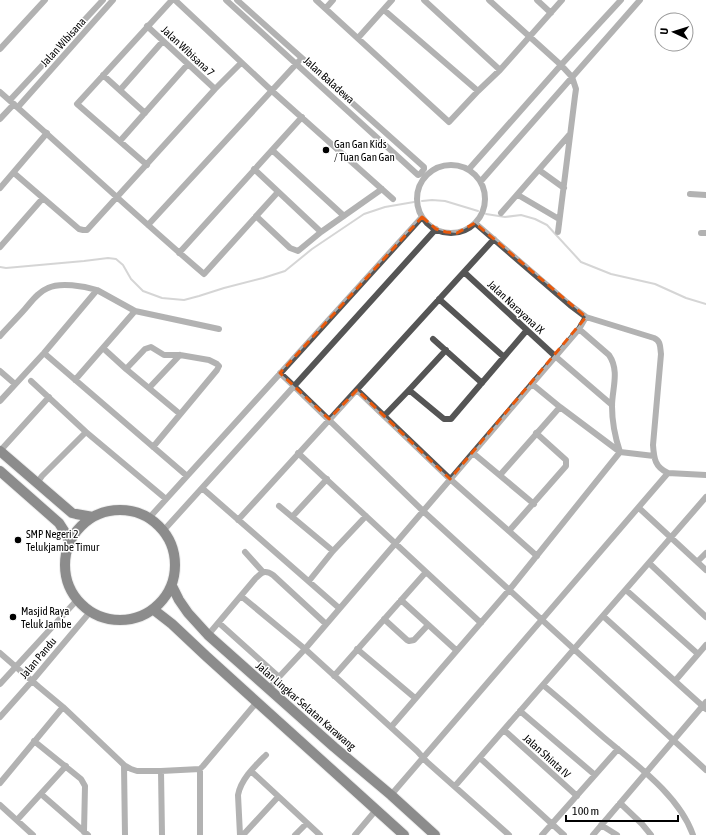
<svg xmlns="http://www.w3.org/2000/svg" width="706" height="835" font-family="'Asap Condensed',sans-serif">
<style>
.lines{fill:none;stroke-linecap:round;stroke-linejoin:round}
.stream{stroke:#a3a3a3;stroke-width:2}
.primary-casing{stroke:#dbdbdb;stroke-width:12}
.minor{stroke:#555;stroke-width:6}
.primary{stroke:#000;stroke-width:10}
.marked{fill:none;stroke:#e8590c;stroke-width:3;stroke-dasharray:8 5;stroke-linejoin:round}
.poi-dot{fill:#000;stroke:#fff;stroke-width:1.5}
.labels{text-anchor:middle;dominant-baseline:central;stroke-width:3;stroke-linejoin:round;paint-order:stroke}
.street-label{font-size:11px;fill:#000;stroke:#fff}
.poi-label{font-size:11px;fill:#000;stroke:#fff;text-anchor:start}
</style>
<rect width="100%" height="100%" fill="#fff"/>
<g class="lines">
<!-- stream -->
<path class="stream" d="M 422,201 L 432,200 L 445,201 L 478,211
M 486,214 L 505,217 L 521,215 L 535,219 L 547,225 L 581,262 L 611,274 L 655,284 L 686,298 L 706,304
M 0,267 L 6,268 L 84,261 L 108,258 L 116,259 L 123,265 L 131,279 L 143,291 L 162,298 L 184,300 L 199,296 L 224,288 L 263,278 L 285,271 L 312,249 L 364,214 L 385,207 L 414,202"/>
<!-- primary casing -->
<g class="primary-casing">
<path id="primary" d="M 0,451 L 72,513 L 76,514 L 93,517
M 0,471 L 59,523 L 66,534 L 70,543
M65 565a55 55 0 1 1 110 0a55 55 0 1 1-110 0Z
M 172,586 L 179,600 L 188,613 L 208,635 L 334,747 L 391,795 L 435,835
M 154,610 L 172,624 L 206,656 L 404,835"/>
</g>
<!-- minor -->
<path class="minor" d="M 175,0 L 272,91 L 393,199
M 226,0 L 418,175 L 420,174 L 424,169 L 424,167 L 237,0
M 316,0 L 449,122 L 478,91 L 500,70 L 562,0
M 424,0 L 500,70
M 489,0 L 561,65 L 572,77 L 576,89 L 575,96 L 558,232
M 537,0 L 551,13
M 326,8 L 333,0
M 384,10 L 478,91
M 147,26 L 215,89
M 358,38 L 392,0
M 0,49 L 45,0
M 103,75 L 145,113
M 120,90 L 163,41
M 0,92 C 68,152 135,215 204,274 L 278,192
M 10,100 L 103,0
M 18,107 L 113,0
M 0,119 L 14,104
M 120,141 L 188,64
M 272,150 L 344,216
M 147,165 L 77,104 L 172,0
M417 199a34 34 0 1 1 68 0a34 34 0 1 1-68 0Z
M 254,169 L 321,232
M 469,169 L 561,65 L 621,0
M 539,170 L 564,188
M 14,173 L 43,198 L 79,229 L 83,230 L 87,230 L 215,89 L 241,63
M 481,181 L 640,0
M 0,188 L 47,133
M 690,194 L 706,195
M 518,195 L 559,219
M 501,213 L 570,134
M 256,216 L 290,248 L 298,251 L 321,232 L 382,189
M 475,223 L 570,305 L 586,317 L 654,338 C 661,341 660,347 661,354 L 653,445 C 654,459 655,467 668,473 L 706,475
M 148,225 L 299,61
M 701,233 L 706,233
M 0,247 L 43,198
M 179,253 L 302,117
M 464,272 L 555,356 L 612,405
M 439,299 L 504,357
M 579,329 L 609,355 C 620,371 612,389 612,406 C 612,422 615,437 620,452
M 0,336 C 8,327 17,318 25,309 C 32,301 38,292 48,288 C 60,282 84,286 97,290
M 433,339 L 482,383
M 103,348 L 126,369 L 180,414
M 44,353 L 187,476
M 126,369 L 145,349 L 151,347 L 164,355 L 180,355 L 209,360 L 217,364 L 219,366 L 217,370 L 153,447
M 0,371 L 15,384
M 280,373 L 298,390 L 423,511 L 706,770
M 75,380 L 135,311
M 31,381 L 86,432 L 166,499
M 532,384 L 560,407 L 620,452 L 654,456
M 149,388 L 180,355
M 357,390 L 450,479 L 537,556
M 409,390 L 444,419 L 451,419 L 527,330
M 0,401 L 44,353 L 97,290 L 135,311 L 219,329
M 384,416 L 409,390 L 446,350
M 0,451 L 49,397
M 298,453 L 481,623
M 473,453 L 534,504
M 500,475 L 560,407
M 37,483 L 42,476 L 86,432
M 202,488 L 339,608
M 279,506 L 333,551
M 639,508 L 706,570
M 292,517 L 327,479
M 149,518 L 422,217
M 238,520 L 494,239
M 164,530 L 436,229
M 509,531 L 566,466 L 566,460 L 536,433
M 245,552 L 263,572
M 697,562 L 706,553
M 649,563 L 706,617
M 309,581 L 333,551 L 366,516
M 626,590 L 698,654
M 241,596 L 305,649 L 417,751 L 427,762 L 509,835
M 401,600 L 456,650
M 603,616 L 706,709
M 384,619 L 407,640 L 409,641 L 414,640 L 428,625
M 219,623 L 279,677
M 208,635 L 255,579 C 261,573 264,569 273,575 L 326,624
M 357,649 L 415,698
M 0,653 L 39,687 L 63,707 L 124,765 L 131,769 L 137,771 L 161,771 L 200,769 L 203,766 L 257,702
M 334,676 L 426,572
M 675,681 L 706,645
M 0,684 L 77,600
M 543,685 C 565,703 586,722 608,741 C 638,766 680,797 693,835
M 269,689 L 279,677 L 305,649 L 579,329 L 586,317
M 520,711 L 595,775
M 0,717 L 32,681 L 90,612
M 391,727 L 510,589 L 620,452
M 504,730 L 577,796
M 34,741 L 81,779 L 85,786 L 84,832
M 480,758 L 564,835
M 124,765 L 125,835
M 200,769 L 200,835
M 161,771 L 162,835
M 251,771 L 320,835
M 0,783 L 63,707
M 455,786 L 706,497
M 41,794 L 88,835
M 391,795 L 668,473
M 620,803 L 642,824 L 651,835
M 0,805 L 33,835
M 17,820 L 66,766
M 601,825 L 617,835
M 240,835 L 238,795 C 241,779 255,766 266,755
M 243,835 L 278,797
M 295,835 L 307,823
M 355,835 L 376,810
M 542,835 L 618,749
M 593,835 L 706,702"/>
<!-- primary -->
<use href="#primary" class="primary"/>
</g>
<!-- marked area -->
<path d="M0 0H706V835H0ZM 422,217 L 436,229 L 446,232 L 457,233 L 475,223 L 586,317 L 450,479 L 357,390 L 329,419 L 280,373 Z" fill="#fff" fill-opacity=".55" fill-rule="evenodd"/>
<path class="marked" d="M 422,217 L 436,229 L 446,232 L 457,233 L 475,223 L 586,317 L 450,479 L 357,390 L 329,419 L 280,373 Z"/>
<!-- markers -->
<g class="poi-dot">
<circle cx="326" cy="150" r="4"/>
<circle cx="18" cy="540" r="4"/>
<circle cx="13" cy="617" r="4"/>
</g>
<g class="labels">
<!-- street labels -->
<g class="street-label">
<text transform="translate(63 42) rotate(-48)">Jalan Wibisana</text>
<text transform="translate(188 51) rotate(43)">Jalan Wibisana 7</text>
<text transform="translate(329 80) rotate(42)">Jalan Baladewa</text>
<text transform="translate(516 307) rotate(43)">Jalan Narayana IX</text>
<text transform="translate(38 658) rotate(-50)">Jalan Pandu</text>
<text transform="translate(306 706) rotate(41)">Jalan Lingkar Selatan Karawang</text>
<text transform="translate(547 756) rotate(42)">Jalan Shinta IV</text>
</g>
<!-- poi labels -->
<g class="poi-label">
<text x="334" y="144">Gan Gan Kids<tspan x="334" dy="13">/ Tuan Gan Gan</tspan></text>
<text x="26" y="534">SMP Negeri 2<tspan x="26" dy="13">Telukjambe Timur</tspan></text>
<text x="21" y="611">Masjid Raya<tspan x="21" dy="13">Teluk Jambe</tspan></text>
</g>
</g>
<!-- north arrow -->
<g transform="translate(674 32) rotate(274)"><circle r="19" fill="#ffffff" stroke="#999999"/>
<path d="M0-3L7 15L0 10L-7 15Z" fill="#000000"/>
<text y="-6" font-size="11" font-weight="bold" text-anchor="middle" fill="#000000">U</text>
</g>
<!-- scale -->
<path d="M566 815v6h112v-6" fill="none" stroke="#000000" stroke-width="2"/>
<text x="572" y="815" font-size="12" fill="#000000" stroke="#ffffff" stroke-width="3" paint-order="stroke">100 m</text>
</svg>
